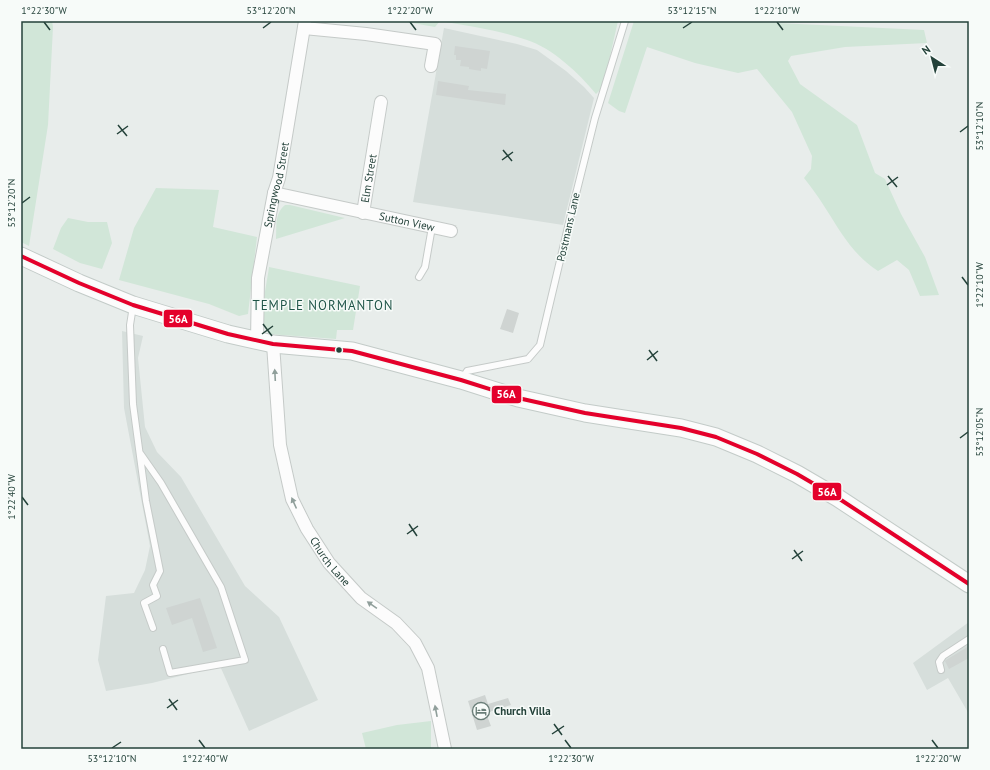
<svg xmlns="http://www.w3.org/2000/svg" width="990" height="770" font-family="'PT Sans',sans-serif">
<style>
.built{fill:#d6dedb}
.green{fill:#d1e6d8}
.building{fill:#cfd4d2}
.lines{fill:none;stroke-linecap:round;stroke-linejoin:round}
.service-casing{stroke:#c5cac8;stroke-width:8}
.minor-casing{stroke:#c5cac8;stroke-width:14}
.secondary-casing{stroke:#c3cbc8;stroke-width:19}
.service{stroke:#fcfcfc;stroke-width:6}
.minor{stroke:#fcfcfc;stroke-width:12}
.secondary{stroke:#fcfcfc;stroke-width:17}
.bus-1-casing{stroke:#f7fbf9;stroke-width:7}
.bus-1{stroke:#e4002b;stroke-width:4}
.oneway{fill:#909f9b}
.ticks{fill:none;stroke:#24423a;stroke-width:1.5}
.bus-dot{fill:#24423a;stroke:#f7fbf9;stroke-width:1.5}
.labels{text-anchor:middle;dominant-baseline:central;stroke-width:3;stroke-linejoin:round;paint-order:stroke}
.street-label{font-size:11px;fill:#24423a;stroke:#f7fbf9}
.poi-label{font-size:11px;font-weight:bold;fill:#24423a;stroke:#f7fbf9;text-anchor:start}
.quarter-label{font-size:13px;letter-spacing:1px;fill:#1f5548;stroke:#f7fbf9}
.line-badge{stroke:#f7fbf9;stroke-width:1.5}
.badge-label{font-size:11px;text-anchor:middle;font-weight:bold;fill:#fff}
.neatline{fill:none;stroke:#24423a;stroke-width:1.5}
.ticks-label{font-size:10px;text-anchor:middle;fill:#24423a}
</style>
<rect width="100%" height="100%" fill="#e8edeb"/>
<!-- built -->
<path class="built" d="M 444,28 L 517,44 L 537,50 L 566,71 L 584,87 L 594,98 L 563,225 L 413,202 Z
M 122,331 L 143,336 L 138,358 L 145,427 L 157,452 L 181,477 L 245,586 L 279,617 L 318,700 L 249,731 L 220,666 L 152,683 L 106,691 L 98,660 L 106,596 L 134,593 L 145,570 L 150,546 L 124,408 Z
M 969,622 L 969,714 L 948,678 L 927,690 L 913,663 Z"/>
<!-- green -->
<path class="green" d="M 21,21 L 52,21 L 53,27 L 48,125 L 29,246 L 21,242 Z
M 401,21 L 618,21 L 603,87 L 596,94 C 579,73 552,48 527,40 C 499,30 469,26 440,21 L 435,27 Z
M 634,21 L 737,21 L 924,30 L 927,43 L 845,47 L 791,56 L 788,61 L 800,84 L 857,125 L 875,173 L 885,179 L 901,214 L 925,257 L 939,295 L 920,296 L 909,270 L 897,260 L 878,271 C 851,253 841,232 824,206 C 818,196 811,187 804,178 L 811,169 L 812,156 L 792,112 L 757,69 L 738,73 L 695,63 L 647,47 L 625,113 L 619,111 L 608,103 Z
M 156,188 L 219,190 L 213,227 L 257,237 L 248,314 L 239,316 L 209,304 L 119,280 L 134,228 Z
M 285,205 L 290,205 L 345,218 L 276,239 C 277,227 274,214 285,205 Z
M 68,218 L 88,222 L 107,222 L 112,243 L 102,269 L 80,263 L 53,249 L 61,228 Z
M 269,267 L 360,286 L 353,330 L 337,330 L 336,339 L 269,334 C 268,332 265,329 264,326 C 260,311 267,283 269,267 Z
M 431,721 L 431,749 L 366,749 L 362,733 L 397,725 Z"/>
<!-- building -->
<path class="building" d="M 455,46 L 490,51 L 487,69 L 481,68 L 481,71 L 469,69 L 469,67 L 460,66 L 461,60 L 456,60 L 456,55 L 454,55 Z
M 438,81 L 469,86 L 468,90 L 506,94 L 505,105 L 436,95 Z
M 507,309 L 519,313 L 513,333 L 500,329 Z
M 200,598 L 217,648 L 203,652 L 192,618 L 172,625 L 166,608 Z
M 969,646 L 969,658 L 949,669 L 945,661 L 946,660 Z
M 485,695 L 488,704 L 508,698 L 511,705 L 486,713 L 491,726 L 477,730 L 468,701 Z"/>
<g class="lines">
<!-- service casing -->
<g class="service-casing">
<path id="service" d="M 419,277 L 425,267 L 432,227
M 133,306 L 130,325 L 133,404 L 146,501 L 160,571 L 153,585 L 157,596 L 144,603 L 153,628
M 462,379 L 467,371 L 528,359 L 540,345 L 572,210 L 595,118 L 625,21
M 140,453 L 161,483 L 221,587 L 245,660 L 170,673 L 163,649
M 941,670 L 939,662 L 943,656 L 969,639"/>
</g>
<!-- minor casing -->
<g class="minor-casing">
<g id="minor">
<path d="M 304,28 L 366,34 L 435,44 L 431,66"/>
<path id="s1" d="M 274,193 L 451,231"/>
<path id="s2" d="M 363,213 L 381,102"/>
<path id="s3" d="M 257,341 L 258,278 L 274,193 L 279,178 L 305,21"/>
<path id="s4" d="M 273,344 L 280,445 L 292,499 L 307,529 L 329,563 L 361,598 L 396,623 L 415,643 L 428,668 L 445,749"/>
</g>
</g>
<!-- secondary casing -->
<g class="secondary-casing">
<path id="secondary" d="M 21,256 L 79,283 L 133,305 L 228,334 L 273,344 L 352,351 L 461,380 L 518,398 L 585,413 L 681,428 L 716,437 L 757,454 L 797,474 L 838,498 L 969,584"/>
</g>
<!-- service -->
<use href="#service" class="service"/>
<!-- minor -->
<use href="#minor" class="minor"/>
<!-- secondary -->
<use href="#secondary" class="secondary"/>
<!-- bus-1 casing -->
<g class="bus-1-casing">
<path id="bus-1" d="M 21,256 L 79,283 L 133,305 L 228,334 L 273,344 L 352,351 L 461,380 L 518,398 L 585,413 L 681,428 L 716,437 L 757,454 L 797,474 L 838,498 L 969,584"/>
</g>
<!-- bus-1 -->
<use href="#bus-1" class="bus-1"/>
</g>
<!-- one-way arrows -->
<defs><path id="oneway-solid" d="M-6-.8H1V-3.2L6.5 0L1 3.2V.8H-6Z"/></defs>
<g class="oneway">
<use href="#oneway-solid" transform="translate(275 375) rotate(-93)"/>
<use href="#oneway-solid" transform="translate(294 503) rotate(-114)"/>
<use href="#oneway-solid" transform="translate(372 605) rotate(-145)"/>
<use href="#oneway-solid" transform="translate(436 711) rotate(-101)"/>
</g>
<!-- ticks -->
<path class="ticks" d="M 44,22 L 50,30M 410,22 L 416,30M 777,22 L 783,30M 263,28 L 271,22M 683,28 L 692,22M 118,125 L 127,136M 960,132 L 968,126M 117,134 L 128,126M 503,150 L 512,161M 502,160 L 513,152M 888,176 L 897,187M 887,185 L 898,177M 22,203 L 30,197M 962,277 L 968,285M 263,324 L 272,336M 262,334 L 273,326M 649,350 L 657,361M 647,360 L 658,351M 960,438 L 968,432M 22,497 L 28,505M 409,524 L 417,536M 407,534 L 418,526M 794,550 L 802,561M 792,559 L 803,551M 169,699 L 177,710M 167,708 L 178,700M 554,724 L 562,735M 552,734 L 564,726M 199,740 L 205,748M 565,740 L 571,748M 932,740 L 938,748M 112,748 L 121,742"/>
<!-- icons -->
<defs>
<g id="hotel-ring" transform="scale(0.9)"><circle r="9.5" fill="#f7fbf9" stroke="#697e78" stroke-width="1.5"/><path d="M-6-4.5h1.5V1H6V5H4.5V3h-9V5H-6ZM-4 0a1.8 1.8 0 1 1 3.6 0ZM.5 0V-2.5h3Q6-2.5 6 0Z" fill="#697e78"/></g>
</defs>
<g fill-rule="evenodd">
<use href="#hotel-ring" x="481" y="711"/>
</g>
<!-- markers -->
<circle class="bus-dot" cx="339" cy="350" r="3.5"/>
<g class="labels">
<!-- street labels -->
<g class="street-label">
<text stroke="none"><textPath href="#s2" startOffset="35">Elm Street</textPath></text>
<text stroke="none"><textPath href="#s3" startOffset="158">Springwood Street</textPath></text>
<text stroke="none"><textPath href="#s1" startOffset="136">Sutton View</textPath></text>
<text transform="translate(568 227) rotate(-77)">Postmans Lane</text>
<text stroke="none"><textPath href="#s4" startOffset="230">Church Lane</textPath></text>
</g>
<!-- poi labels -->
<g class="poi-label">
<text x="494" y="711">Church Villa</text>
</g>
<!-- quarter labels -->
<g class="quarter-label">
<text x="323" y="305">TEMPLE NORMANTON</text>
</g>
</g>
<g class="line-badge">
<rect x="163" y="309" width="30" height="19" rx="4" fill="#e4002b"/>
<rect x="491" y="385" width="31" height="19" rx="4" fill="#e4002b"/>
<rect x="812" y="482" width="30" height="19" rx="4" fill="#e4002b"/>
</g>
<g class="badge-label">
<text x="178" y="323">56A</text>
<text x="506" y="398">56A</text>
<text x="827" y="496">56A</text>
</g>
<!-- border -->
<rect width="990" height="770" fill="none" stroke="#f7fbf9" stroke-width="44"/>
<!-- north arrow -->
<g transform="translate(932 58) rotate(324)" stroke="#f7fbf9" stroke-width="3" paint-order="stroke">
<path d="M0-3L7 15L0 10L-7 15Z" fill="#24423a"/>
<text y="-6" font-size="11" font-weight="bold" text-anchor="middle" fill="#24423a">N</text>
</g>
<rect x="22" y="22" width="946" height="726" class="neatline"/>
<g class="ticks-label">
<text x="44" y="14">1°22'30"W</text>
<text x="271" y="14">53°12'20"N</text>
<text x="410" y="14">1°22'20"W</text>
<text x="692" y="14">53°12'15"N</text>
<text x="777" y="14">1°22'10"W</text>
<text transform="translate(979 126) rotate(-90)" y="4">53°12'10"N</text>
<text transform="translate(11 203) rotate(-90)" y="4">53°12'20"N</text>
<text transform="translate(979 285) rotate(-90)" y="4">1°22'10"W</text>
<text transform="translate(979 432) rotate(-90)" y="4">53°12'05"N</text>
<text transform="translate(11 497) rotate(-90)" y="4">1°22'40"W</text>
<text x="112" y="762">53°12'10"N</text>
<text x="205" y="762">1°22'40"W</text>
<text x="571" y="762">1°22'30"W</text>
<text x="938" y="762">1°22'20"W</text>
</g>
</svg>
